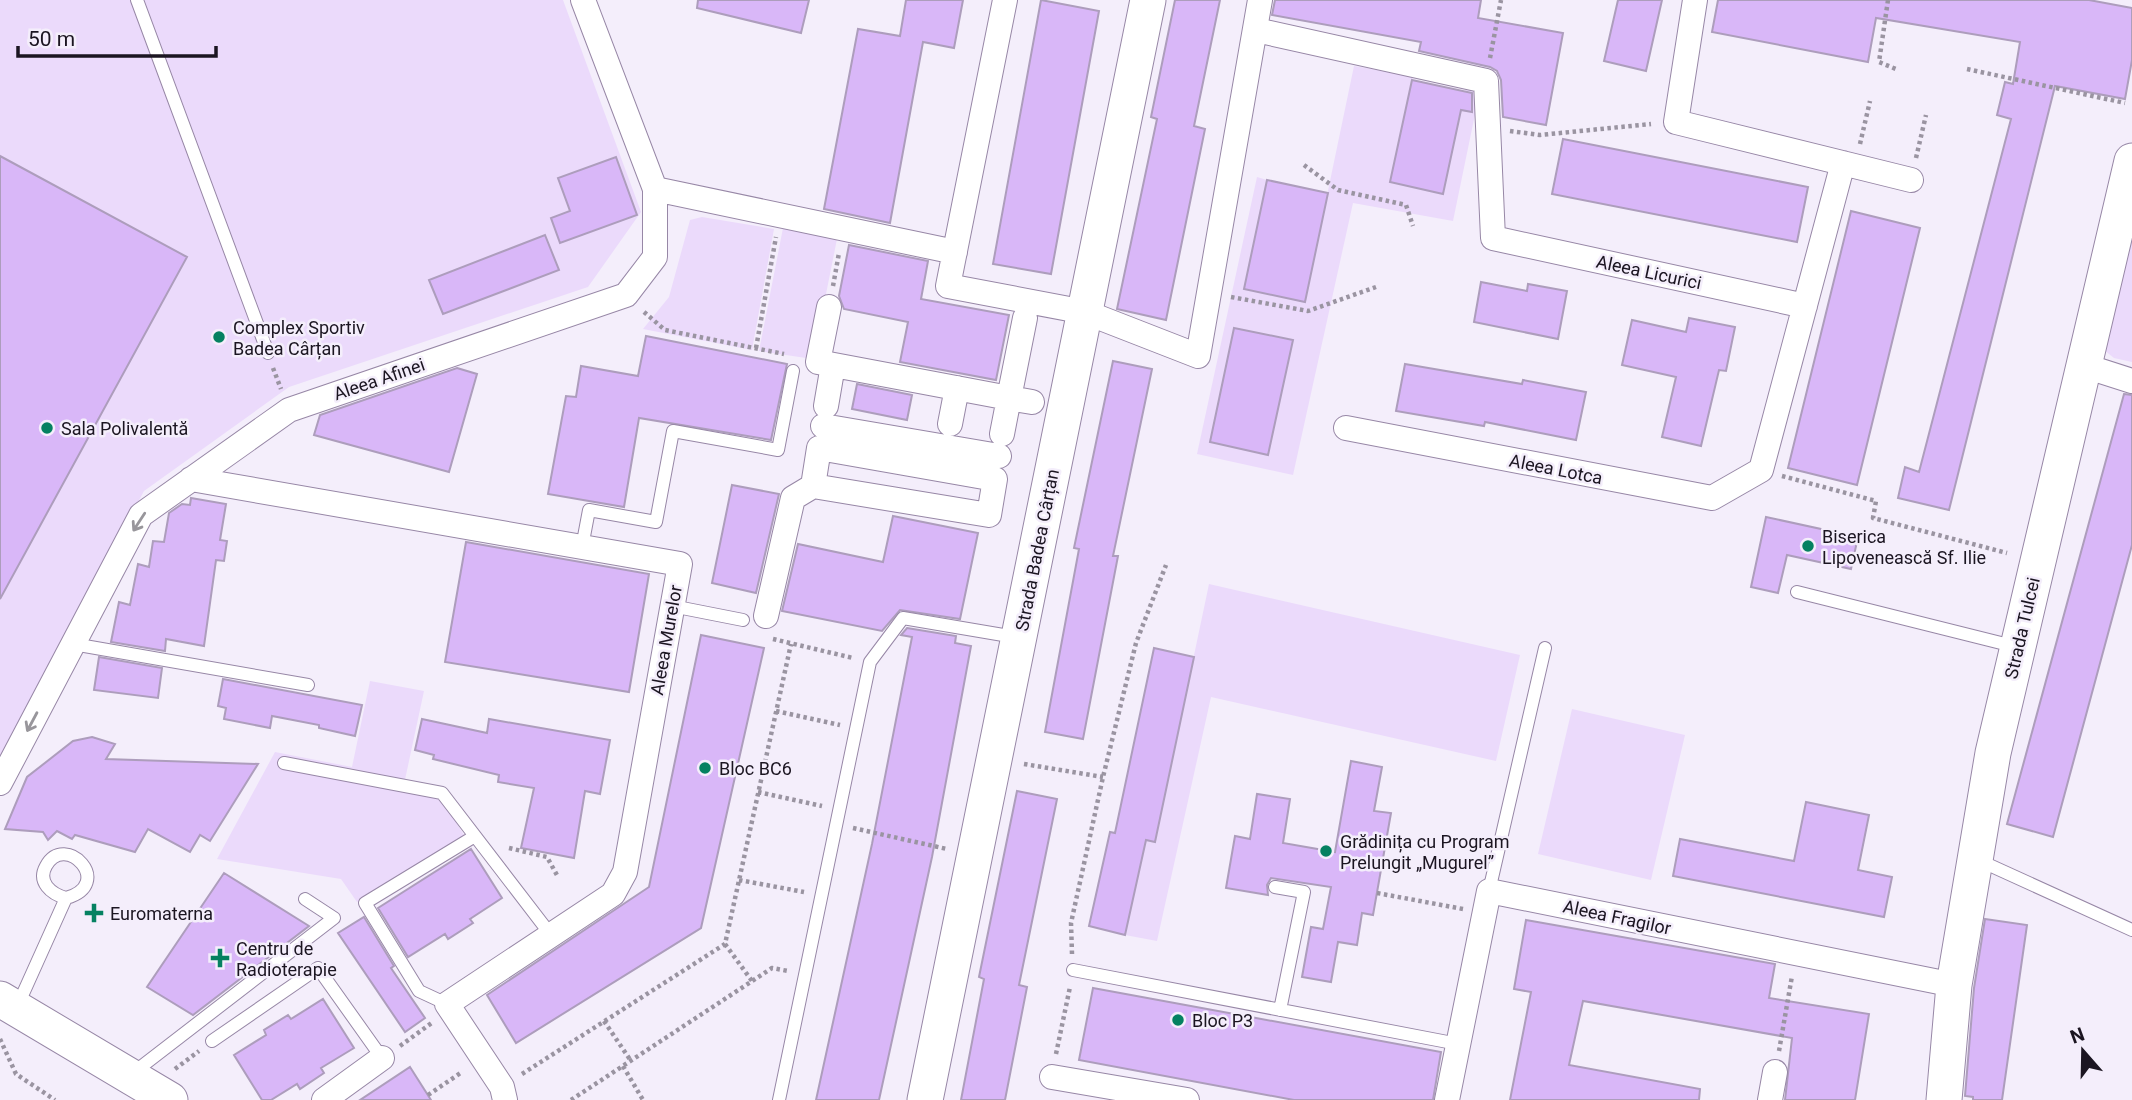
<svg xmlns="http://www.w3.org/2000/svg" width="2132" height="1100" font-family="Roboto,sans-serif">
<style>
.green{fill:#ebdafb;fill-rule:evenodd}
.building{fill:#d9b7f8;stroke:#ad9dbc;stroke-width:2}
.lines{fill:none;stroke-linecap:round;stroke-linejoin:round}
.lane-casing{stroke:#9787a6;stroke-width:14}
.street-casing{stroke:#9787a6;stroke-width:26}
.secondary-casing{stroke:#9787a6;stroke-width:37}
.path{stroke:#9a94a1;stroke-width:4.5;stroke-dasharray:3.5 3.5;stroke-linecap:butt}
.lane{stroke:#fff;stroke-width:12}
.street{stroke:#fff;stroke-width:24}
.secondary{stroke:#fff;stroke-width:35}
.oneway{stroke:#98969b}
.poi-dot{fill:#058161;stroke:#f4eefb;stroke-width:2.5}
.labels{text-anchor:middle;dominant-baseline:central;stroke-width:5;stroke-linejoin:round;paint-order:stroke}
.street-label{font-size:18px;fill:#1b1521;stroke:#f4eefb}
.poi-label{font-size:18px;fill:#1b1521;stroke:#f4eefb;text-anchor:start}
</style>
<rect width="100%" height="100%" fill="#f4eefb"/>
<!-- green -->
<path class="green" d="M 0,0 L 563,0 L 641,212 L 588,287 L 289,387 L 144,491 L 0,760 Z
M 1354,66 L 1413,76 L 1391,182 L 1443,193 L 1466,87 L 1480,90 L 1453,221 L 1353,203 L 1293,475 L 1197,454 L 1257,177 L 1267,180 L 1305,301 ZM 1234,328 L 1293,340 L 1268,455 L 1210,442 Z
M 2132,207 L 2132,362 L 2114,358 L 2104,350 Z
M 702,217 L 774,229 L 752,350 L 643,329 L 669,297 L 690,220 Z
M 783,228 L 837,239 L 813,359 L 759,351 Z
M 1209,584 L 1520,655 L 1496,761 L 1211,697 L 1157,941 L 1125,935 L 1146,840 L 1155,841 Z
M 370,681 L 424,691 L 403,789 L 440,797 L 464,835 L 357,902 L 341,879 L 217,859 L 275,752 L 352,767 Z
M 1572,709 L 1685,735 L 1651,880 L 1538,854 Z"/>
<!-- building -->
<path class="building" d="M 698,0 L 809,0 L 801,33 L 697,8 Z
M 906,0 L 963,0 L 954,48 L 923,42 L 890,223 L 824,209 L 858,29 L 900,36 Z
M 1041,0 L 1099,11 L 1051,274 L 993,264 Z
M 1175,0 L 1220,0 L 1194,126 L 1205,129 L 1166,320 L 1117,309 L 1157,119 L 1151,117 Z
M 1275,0 L 1481,0 L 1478,18 L 1563,33 L 1546,125 L 1503,117 L 1501,80 L 1497,71 L 1490,67 L 1419,51 L 1421,42 L 1272,15 Z
M 1618,0 L 1662,0 L 1646,71 L 1604,61 Z
M 1718,0 L 2089,0 L 2132,8 L 2132,60 L 2125,99 L 2055,86 L 1949,510 L 1898,498 L 1905,467 L 1919,472 L 2011,119 L 1997,115 L 2005,82 L 2013,84 L 2020,42 L 1876,18 L 1868,62 L 1712,32 Z
M 1412,80 L 1472,93 L 1472,112 L 1461,110 L 1443,194 L 1390,182 Z
M 1563,139 L 1808,187 L 1797,242 L 1552,194 Z
M 0,156 L 187,257 L 0,599 Z
M 616,157 L 637,215 L 560,243 L 551,218 L 570,211 L 558,178 Z
M 1267,180 L 1328,193 L 1305,302 L 1244,289 Z
M 1851,211 L 1920,228 L 1857,485 L 1788,468 Z
M 545,235 L 559,270 L 443,314 L 429,280 Z
M 849,245 L 928,261 L 921,299 L 1009,315 L 996,380 L 900,362 L 908,322 L 844,309 L 839,296 Z
M 1481,282 L 1527,291 L 1528,284 L 1567,291 L 1558,339 L 1474,322 Z
M 1689,318 L 1735,327 L 1726,371 L 1719,370 L 1701,446 L 1662,437 L 1676,377 L 1622,365 L 1632,320 L 1686,332 Z
M 1234,328 L 1293,340 L 1268,455 L 1210,442 Z
M 646,336 L 787,364 L 771,440 L 639,418 L 624,507 L 548,494 L 566,396 L 576,397 L 581,366 L 638,376 Z
M 1113,361 L 1152,369 L 1113,556 L 1118,556 L 1083,739 L 1045,732 L 1079,549 L 1074,548 Z
M 1405,364 L 1522,384 L 1523,380 L 1586,392 L 1576,440 L 1485,422 L 1484,426 L 1396,411 Z
M 457,368 L 477,374 L 449,472 L 314,435 L 320,415 Z
M 857,384 L 912,395 L 907,420 L 852,409 Z
M 2124,394 L 2132,395 L 2132,545 L 2053,837 L 2007,824 Z
M 732,485 L 779,494 L 756,593 L 712,583 Z
M 191,498 L 226,504 L 220,540 L 227,541 L 224,561 L 216,560 L 204,646 L 166,639 L 165,651 L 111,642 L 119,602 L 130,605 L 138,564 L 149,567 L 153,541 L 164,542 L 169,513 L 182,504 L 190,505 Z
M 893,516 L 978,533 L 960,619 L 900,610 L 882,631 L 782,611 L 798,544 L 883,562 Z
M 1766,517 L 1858,537 L 1851,569 L 1787,555 L 1778,593 L 1751,587 Z
M 466,542 L 649,574 L 629,692 L 445,662 Z
M 907,628 L 956,636 L 955,643 L 971,646 L 932,857 L 879,1100 L 816,1100 L 872,844 L 912,637 L 901,635 Z
M 701,635 L 764,648 L 701,928 L 516,1043 L 487,995 L 649,887 Z
M 1154,648 L 1194,657 L 1155,842 L 1146,840 L 1125,935 L 1089,926 L 1110,832 L 1115,833 Z
M 99,657 L 162,668 L 158,698 L 94,690 Z
M 223,679 L 362,705 L 355,736 L 319,728 L 319,725 L 272,716 L 270,728 L 224,719 L 226,708 L 218,706 Z
M 422,719 L 487,733 L 489,719 L 610,740 L 600,794 L 585,791 L 574,858 L 521,848 L 534,788 L 498,782 L 499,775 L 433,759 L 434,755 L 415,750 Z
M 92,737 L 115,744 L 106,759 L 258,764 L 210,841 L 200,835 L 190,852 L 148,829 L 135,852 L 75,835 L 72,839 L 57,831 L 48,840 L 43,832 L 5,829 L 27,777 L 73,741 Z
M 1351,761 L 1382,767 L 1374,811 L 1391,813 L 1373,915 L 1362,913 L 1357,945 L 1338,942 L 1331,982 L 1302,977 L 1311,927 L 1323,929 L 1331,887 L 1271,878 L 1267,885 L 1268,895 L 1226,888 L 1235,836 L 1250,839 L 1257,794 L 1290,799 L 1283,843 L 1335,852 Z
M 1017,791 L 1057,799 L 1019,985 L 1027,987 L 1005,1100 L 961,1100 L 984,979 L 979,977 Z
M 1806,802 L 1869,815 L 1858,870 L 1892,877 L 1884,917 L 1673,876 L 1680,839 L 1794,861 Z
M 471,849 L 502,898 L 470,919 L 473,923 L 448,939 L 445,934 L 408,957 L 378,908 Z
M 224,873 L 309,926 L 193,1015 L 147,987 Z
M 364,917 L 394,966 L 391,968 L 425,1018 L 405,1032 L 338,933 Z
M 1985,919 L 2027,925 L 2002,1100 L 1973,1100 L 1973,1097 L 1965,1096 L 1974,988 Z
M 1526,920 L 1775,964 L 1769,998 L 1869,1014 L 1855,1100 L 1785,1100 L 1792,1038 L 1583,1001 L 1569,1065 L 1700,1089 L 1699,1100 L 1510,1100 L 1531,992 L 1514,989 Z
M 1093,988 L 1441,1052 L 1433,1100 L 1294,1100 L 1079,1060 Z
M 323,999 L 354,1048 L 321,1068 L 324,1073 L 300,1089 L 297,1084 L 271,1100 L 262,1100 L 234,1055 L 266,1035 L 264,1030 L 288,1015 L 291,1019 Z
M 410,1067 L 431,1100 L 360,1100 Z"/>
<g class="lines">
<!-- lane casing -->
<g class="lane-casing">
<path id="lane" d="M 137,0 L 268,353
M 582,547 L 589,510 L 656,522 L 673,431 L 778,450 L 793,371
M 1797,592 L 2017,647
M 672,606 L 743,620
M 73,644 L 308,685
M 284,763 L 442,793 L 551,935
M 1976,859 L 2132,930
M 1275,887 L 1304,892 L 1280,1010
M 1489,891 L 1545,648
M 1073,970 L 1458,1044
M 447,1004 L 419,991 L 365,903 L 475,836
M 17,1007 L 66,898 C 116,884 65,831 46,866 C 37,882 51,894 66,898
M 212,1041 L 318,968 L 382,1058
M 133,1073 L 334,918 L 305,899
M 779,1100 L 870,662 L 903,618 L 1015,637"/>
</g>
<!-- street casing -->
<g class="street-casing">
<path id="street" d="M 1005,0 L 948,286 L 1085,312 L 1198,356 L 1260,0
M 1695,0 L 1676,122 L 1911,180
M 1256,30 L 1486,81 L 1493,238 L 1805,306
M 655,189 L 955,252
M 829,307 L 818,362 L 1009,398 L 1025,318
M 2082,365 L 2132,381
M 826,406 L 833,365
M 950,424 L 957,388
M 823,426 L 999,456
M 1346,428 L 1712,498 L 1761,470 L 1843,163
M 1002,434 L 1009,398 L 1032,402
M 819,448 L 995,479 L 989,515 L 813,486 Z
M 191,479 L 680,564 L 625,872 L 613,894 L 447,1004 L 502,1087 L 505,1100
M 766,616 L 793,498 L 813,486
M 0,783 L 141,515 L 289,410 L 626,295 L 655,257 L 655,189 L 583,0
M 1052,1077 L 1187,1100
M 324,1100 L 382,1058
M 1447,1100 L 1489,891 L 1954,985
M 1770,1100 L 1775,1072"/>
</g>
<!-- secondary casing -->
<g class="secondary-casing">
<path id="secondary" d="M 0,999 L 170,1100
M 925,1100 L 1148,0
M 1944,1100 L 1954,985 L 1993,753 L 2132,161"/>
</g>
<!-- path -->
<path class="path" d="M 1888,0 L 1879,62 L 1896,69
M 1490,58 L 1501,0
M 1967,69 L 2125,103
M 1510,131 L 1540,135 L 1651,124
M 1860,144 L 1870,101
M 1916,158 L 1926,115
M 1304,165 L 1338,190 L 1406,205 L 1413,226
M 833,286 L 839,253
M 1231,297 L 1308,311 L 1376,287
M 644,312 L 665,330 L 784,354
M 756,348 L 776,237
M 273,368 L 281,389
M 1782,476 L 1876,501 L 1873,518 L 2007,553
M 773,639 L 853,658
M 776,711 L 840,725
M 1024,764 L 1103,777
M 758,792 L 822,806
M 853,828 L 947,849
M 509,848 L 547,857 L 558,877
M 739,880 L 804,892
M 1377,893 L 1463,909
M 725,944 L 752,981
M 1072,954 L 1071,923 L 1103,777 L 1136,643 L 1166,565
M 604,1021 L 631,1061
M 0,1039 L 16,1074 L 55,1100
M 400,1046 L 433,1022
M 1779,1051 L 1792,976
M 1056,1054 L 1070,987
M 623,1066 L 643,1100
M 175,1069 L 199,1051
M 522,1074 L 725,944 L 791,644
M 428,1095 L 462,1072
M 571,1100 L 772,968 L 788,971"/>
<!-- lane -->
<use href="#lane" class="lane"/>
<!-- street -->
<use href="#street" class="street"/>
<!-- secondary -->
<use href="#secondary" class="secondary"/>
</g>
<!-- one-way arrows -->
<defs><path id="oneway-shaft" d="M-6 0H5M1.5-3L5.5 0L1.5 3" fill="none" stroke-width="1.6" stroke-linecap="round" stroke-linejoin="round" transform="scale(1.75)"/></defs>
<g class="oneway">
<use href="#oneway-shaft" transform="translate(139 522) rotate(123)"/>
<use href="#oneway-shaft" transform="translate(32 722) rotate(118)"/>
</g>
<!-- markers -->
<g class="poi-dot">
<circle cx="219" cy="337" r="7"/>
<circle cx="47" cy="428" r="7"/>
<circle cx="1808" cy="546" r="7"/>
<circle cx="705" cy="768" r="7"/>
<circle cx="1326" cy="851" r="7"/>
<path d="M90.5 902.5h7v7h7v7h-7v7h-7v-7h-7v-7h7z"/>
<path d="M216.5 947.5h7v7h7v7h-7v7h-7v-7h-7v-7h7z"/>
<circle cx="1178" cy="1020" r="7"/>
</g>
<g class="labels">
<!-- street labels -->
<g class="street-label">
<text transform="translate(1649 272) rotate(12)">Aleea Licurici</text>
<text transform="translate(379 379) rotate(-19)">Aleea Afinei</text>
<text transform="translate(1556 469) rotate(11)">Aleea Lotca</text>
<text transform="translate(1037 550) rotate(-79)">Strada Badea Cârțan</text>
<text transform="translate(2022 628) rotate(-77)">Strada Tulcei</text>
<text transform="translate(666 640) rotate(-80)">Aleea Murelor</text>
<text transform="translate(1617 917) rotate(12)">Aleea Fragilor</text>
</g>
<!-- poi labels -->
<g class="poi-label">
<text x="233" y="327">Complex Sportiv<tspan x="233" dy="21">Badea Cârțan</tspan></text>
<text x="61" y="428">Sala Polivalentă</text>
<text x="1822" y="536">Biserica<tspan x="1822" dy="21">Lipovenească Sf. Ilie</tspan></text>
<text x="719" y="768">Bloc BC6</text>
<text x="1340" y="841">Grădinița cu Program<tspan x="1340" dy="21">Prelungit „Mugurel”</tspan></text>
<text x="110" y="913">Euromaterna</text>
<text x="236" y="948">Centru de<tspan x="236" dy="21">Radioterapie</tspan></text>
<text x="1192" y="1020">Bloc P3</text>
</g>
</g>
<!-- north arrow -->
<g transform="translate(2083 1051) rotate(340)" stroke="#f4eefb" stroke-width="5" paint-order="stroke">
<path d="M0-5L12 26L0 18L-12 26Z" fill="#1b1521"/>
<text y="-10" font-size="19" font-weight="bold" text-anchor="middle" fill="#1b1521">N</text>
</g>
<!-- scale -->
<path d="M18 46v10h198v-10" fill="none" stroke="#1b1521" stroke-width="3.5"/>
<text x="28" y="46" font-size="21" fill="#1b1521" stroke="#f4eefb" stroke-width="5" paint-order="stroke">50 m</text>
</svg>
